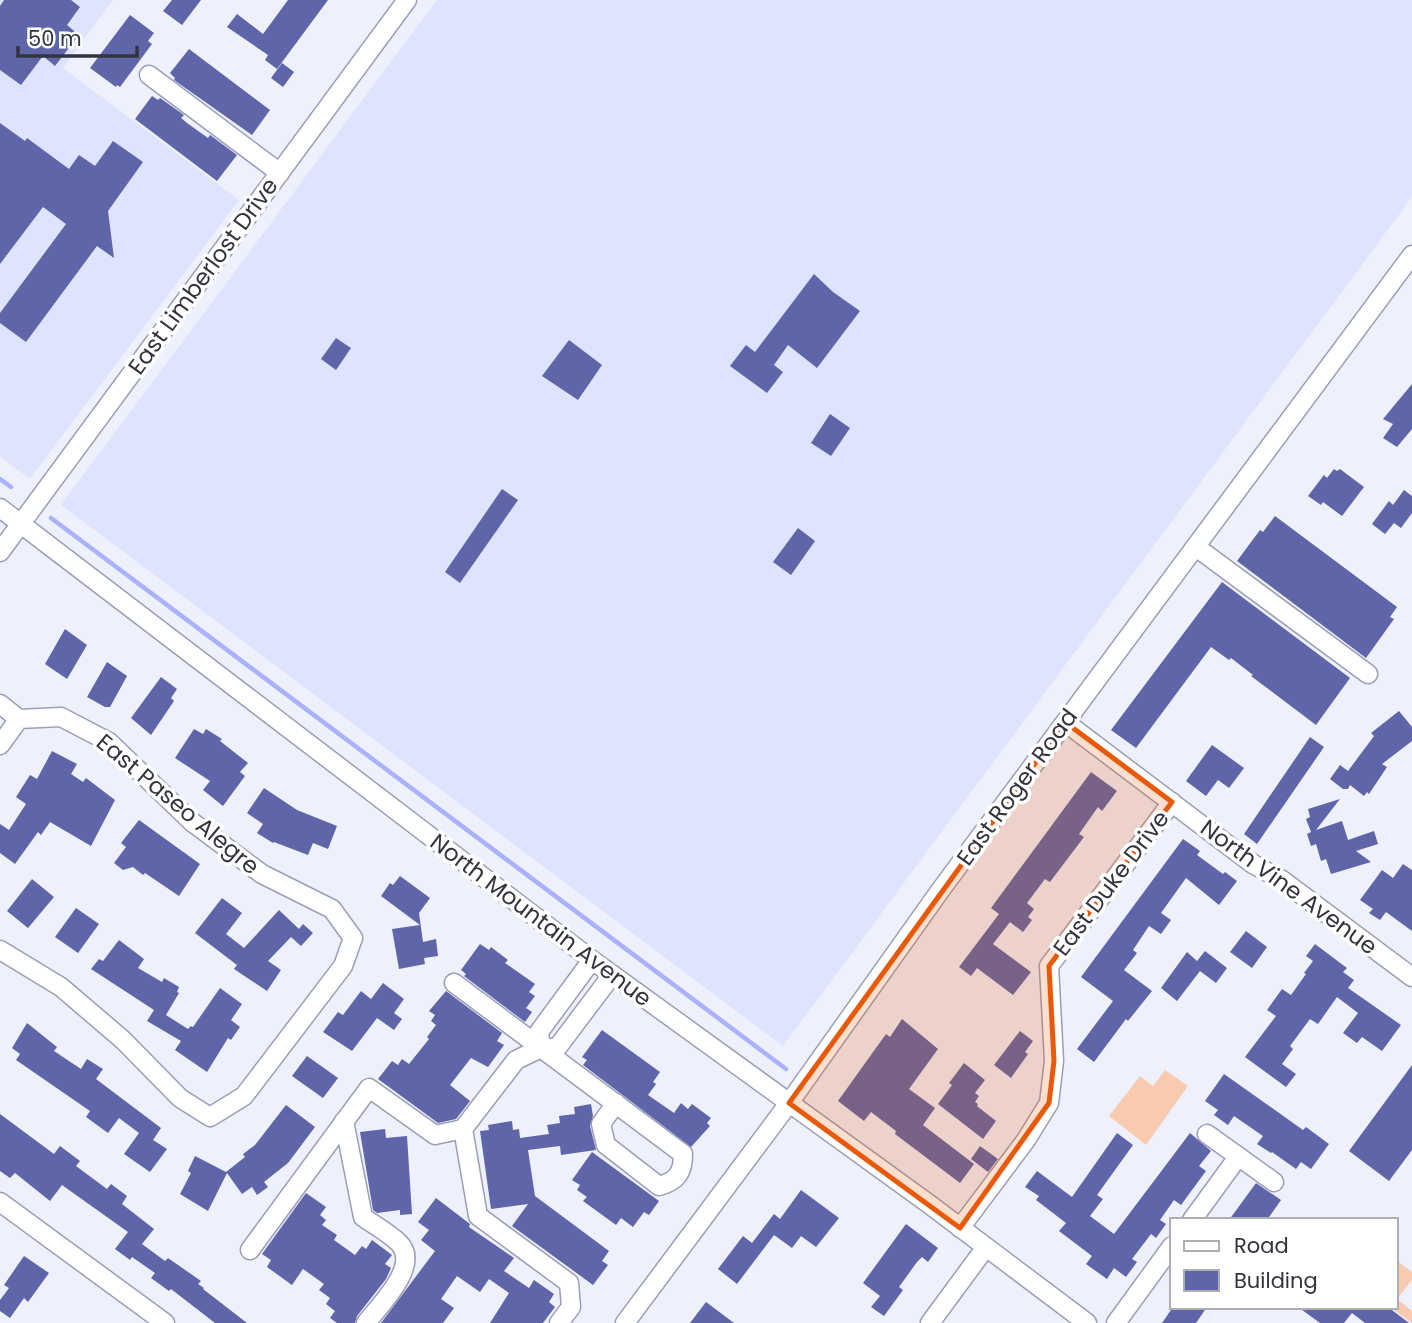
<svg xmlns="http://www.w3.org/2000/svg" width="1412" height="1323" font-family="Poppins,sans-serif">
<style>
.built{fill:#dee3fe}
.green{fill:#f8cbb0}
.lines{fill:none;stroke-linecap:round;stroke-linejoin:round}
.stream{stroke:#a9b2fc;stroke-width:4.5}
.building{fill:#5e65a8}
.minor-casing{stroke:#9a9eb7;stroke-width:21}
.minor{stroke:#fff;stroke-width:18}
.marked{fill:#e8590c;fill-opacity:0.2;stroke:#e8590c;stroke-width:5;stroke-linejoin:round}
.labels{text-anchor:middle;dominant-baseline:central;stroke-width:7;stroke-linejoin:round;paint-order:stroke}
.street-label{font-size:23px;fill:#32343e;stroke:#fff}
</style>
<rect width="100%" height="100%" fill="#eef0fb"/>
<!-- built -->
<path class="built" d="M 0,0 L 113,0 L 63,68 L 239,200 L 30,479 L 0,456 Z
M 437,0 L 1412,0 L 1412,197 L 783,1046 L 61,505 Z"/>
<!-- green -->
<path class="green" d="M 1165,1070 L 1188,1086 L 1146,1145 L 1109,1116 L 1140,1076 L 1153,1086 Z
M 1396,1260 L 1412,1272 L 1412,1280 L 1397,1299 L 1412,1311 L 1412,1323 L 1390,1307 L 1396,1307 Z"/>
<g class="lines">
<!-- stream -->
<path class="stream" d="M 0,479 L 11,487
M 51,518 L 786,1069"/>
</g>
<!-- building -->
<path class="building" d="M 4,0 L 71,0 L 80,7 L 67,25 L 79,35 L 55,66 L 43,56 L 21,85 L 0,70 L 0,6 Z
M 172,0 L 201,0 L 182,25 L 163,11 Z
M 288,0 L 328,0 L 277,69 L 265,60 L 268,55 L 227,27 L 237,14 L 263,34 Z
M 130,15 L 154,33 L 148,41 L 152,44 L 120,87 L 117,85 L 116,87 L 90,68 Z
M 189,49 L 270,110 L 252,135 L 174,80 L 175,78 L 170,73 Z
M 282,63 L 294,72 L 283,87 L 271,78 Z
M 152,96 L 158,100 L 160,98 L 184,115 L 181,118 L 187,123 L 208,138 L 210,135 L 237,155 L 217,181 L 135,119 Z
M 0,123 L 25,141 L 27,138 L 69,169 L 79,155 L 95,166 L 113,141 L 143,162 L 108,211 L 114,258 L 97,246 L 26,342 L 0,323 L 0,313 L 66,224 L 43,207 L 0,264 Z
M 814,274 L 833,292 L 860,311 L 817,368 L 788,345 L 774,365 L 783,372 L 767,393 L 730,366 L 746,345 L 755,352 Z
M 336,338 L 351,348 L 336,370 L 321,359 Z
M 569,340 L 602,365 L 578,400 L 542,376 Z
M 1412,384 L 1412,429 L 1397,447 L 1383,438 L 1393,424 L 1383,419 Z
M 830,414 L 850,428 L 831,456 L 811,443 Z
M 1334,469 L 1337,471 L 1340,469 L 1364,487 L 1342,516 L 1323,502 L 1321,505 L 1308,496 L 1324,475 L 1327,478 Z
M 502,489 L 518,500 L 460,583 L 445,572 Z
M 1404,490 L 1412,496 L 1412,513 L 1401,528 L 1394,523 L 1385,534 L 1372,524 L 1389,501 L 1393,505 Z
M 1275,516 L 1397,607 L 1390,617 L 1394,619 L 1366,658 L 1237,561 L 1260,530 L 1263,532 Z
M 798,528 L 815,541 L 791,575 L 773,562 Z
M 1222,582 L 1350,678 L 1316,725 L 1251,676 L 1253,675 L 1231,658 L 1229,660 L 1211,647 L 1136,748 L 1111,730 Z
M 65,629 L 87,645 L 67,679 L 45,664 Z
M 107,662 L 127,676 L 110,707 L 105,707 L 87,697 Z
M 161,677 L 177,689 L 171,698 L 174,701 L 151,735 L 131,718 Z
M 1399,711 L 1412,727 L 1412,741 L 1382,764 L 1387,767 L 1369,794 L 1367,792 L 1364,796 L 1350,785 L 1348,789 L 1343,789 L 1330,779 L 1340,765 L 1348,771 L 1374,736 L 1371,733 Z
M 194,729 L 203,734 L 206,729 L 222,739 L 220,741 L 248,763 L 240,772 L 245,776 L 223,806 L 203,790 L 210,781 L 175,758 Z
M 1310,737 L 1324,747 L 1257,844 L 1244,834 Z
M 1212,745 L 1244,768 L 1229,788 L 1218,780 L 1206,796 L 1186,781 Z
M 52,751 L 77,764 L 71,774 L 83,782 L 86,778 L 115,800 L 91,846 L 50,822 L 41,835 L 38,832 L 15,864 L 0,853 L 0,824 L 9,830 L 26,804 L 16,797 L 30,775 L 37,779 Z
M 1091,772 L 1117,791 L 1102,811 L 1098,807 L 1079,834 L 1084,837 L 1050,882 L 1045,879 L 1027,903 L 1034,909 L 1028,917 L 1032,920 L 1023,932 L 1010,922 L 993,944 L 1031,972 L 1013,995 L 977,968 L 971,976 L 959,967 L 999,914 L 991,908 Z
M 264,788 L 297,810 L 337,826 L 328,849 L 313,843 L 308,855 L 274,842 L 273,843 L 257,833 L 263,824 L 247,813 Z
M 1340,799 L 1316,830 L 1342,821 L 1348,840 L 1374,831 L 1378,844 L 1356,851 L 1371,862 L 1331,874 L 1326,859 L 1321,861 L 1316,844 L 1311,846 L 1307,834 L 1311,832 L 1306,819 L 1310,817 L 1308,809 Z
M 139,820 L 200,864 L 179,896 L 145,873 L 143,875 L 133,867 L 123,870 L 114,863 L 126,847 L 121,843 Z
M 1183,839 L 1200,851 L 1197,855 L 1223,874 L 1225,872 L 1237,881 L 1219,905 L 1186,878 L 1161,913 L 1171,920 L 1161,934 L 1149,926 L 1133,950 L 1137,953 L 1124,970 L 1152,991 L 1128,1021 L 1126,1019 L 1094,1062 L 1077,1049 L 1113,1001 L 1081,977 Z
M 1403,864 L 1412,870 L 1412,931 L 1386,912 L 1380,920 L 1369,913 L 1373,909 L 1360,900 L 1382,870 L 1393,878 Z
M 400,876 L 430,898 L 419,913 L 423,942 L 436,939 L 438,956 L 424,958 L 425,964 L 399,969 L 392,929 L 420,925 L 381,896 L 390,883 L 393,885 Z
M 32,879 L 54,897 L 28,928 L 7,911 Z
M 222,898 L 242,913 L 226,934 L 244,948 L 279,910 L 299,929 L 303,924 L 313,933 L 301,946 L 291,937 L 268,961 L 281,970 L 267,991 L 234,969 L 237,965 L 195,933 Z
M 76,908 L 99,924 L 78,953 L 55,937 Z
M 1246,931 L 1267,947 L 1252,968 L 1230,952 Z
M 119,940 L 144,959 L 138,968 L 162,982 L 164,978 L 179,987 L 177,992 L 179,993 L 166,1015 L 188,1029 L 191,1026 L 193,1027 L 220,988 L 242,1004 L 231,1020 L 240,1027 L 231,1040 L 228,1038 L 207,1072 L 175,1050 L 181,1041 L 147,1021 L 154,1010 L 91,969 L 99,959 L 103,961 Z
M 480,944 L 489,950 L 491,947 L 508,960 L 505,963 L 535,984 L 529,992 L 535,996 L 526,1008 L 532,1012 L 525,1022 L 464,976 L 466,974 L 461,970 Z
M 1315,944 L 1347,968 L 1343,972 L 1354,980 L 1348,988 L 1401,1025 L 1382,1051 L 1362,1037 L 1357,1043 L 1343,1033 L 1358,1013 L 1337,997 L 1318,1024 L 1310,1019 L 1290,1046 L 1293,1049 L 1282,1064 L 1296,1074 L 1286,1087 L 1245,1057 L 1276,1016 L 1267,1010 L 1282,989 L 1291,995 L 1306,974 L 1304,973 L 1313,961 L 1306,956 Z
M 1205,951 L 1227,968 L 1216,983 L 1200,971 L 1177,1001 L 1161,988 L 1187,952 L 1197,961 Z
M 383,983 L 404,999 L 394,1013 L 402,1019 L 394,1030 L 377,1018 L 352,1051 L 323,1032 L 338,1012 L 343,1015 L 361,991 L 371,999 Z
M 446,991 L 502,1033 L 497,1041 L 504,1045 L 488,1067 L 471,1058 L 450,1085 L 470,1101 L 456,1119 L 438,1123 L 378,1079 L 392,1061 L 398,1065 L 402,1059 L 409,1064 L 429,1039 L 427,1037 L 436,1025 L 431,1021 L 435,1015 L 429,1011 Z
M 902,1019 L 938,1049 L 909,1089 L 935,1108 L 923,1125 L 974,1164 L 960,1183 L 895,1134 L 896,1131 L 871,1112 L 864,1121 L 838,1101 L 886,1034 L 890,1037 Z
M 27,1023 L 57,1047 L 54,1051 L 81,1069 L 87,1059 L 103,1069 L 96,1079 L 161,1128 L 153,1140 L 167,1149 L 150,1172 L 124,1154 L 139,1133 L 119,1118 L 108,1133 L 86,1117 L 90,1111 L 16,1060 L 20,1054 L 12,1048 Z
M 602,1030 L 660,1072 L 653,1082 L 656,1084 L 648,1095 L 674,1113 L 681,1103 L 688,1109 L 692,1104 L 711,1118 L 707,1123 L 710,1126 L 691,1147 L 583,1065 L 587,1060 L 582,1057 Z
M 1020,1031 L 1033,1041 L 1025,1052 L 1028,1054 L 1011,1078 L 994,1065 Z
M 307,1056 L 338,1078 L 323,1098 L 292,1076 Z
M 964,1063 L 985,1080 L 975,1093 L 979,1096 L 975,1102 L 978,1104 L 977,1106 L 996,1121 L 983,1139 L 938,1104 L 952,1085 L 949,1083 Z
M 1412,1065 L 1412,1150 L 1389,1181 L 1349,1151 Z
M 1224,1074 L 1303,1130 L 1306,1127 L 1329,1144 L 1311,1169 L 1301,1162 L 1296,1169 L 1272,1152 L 1271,1153 L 1257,1144 L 1263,1136 L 1234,1116 L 1228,1125 L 1214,1115 L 1218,1110 L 1205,1101 Z
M 591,1104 L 593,1116 L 590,1126 L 596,1150 L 561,1155 L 560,1146 L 528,1150 L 535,1196 L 609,1251 L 602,1261 L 608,1265 L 593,1285 L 512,1226 L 528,1204 L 491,1209 L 480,1131 L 489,1130 L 488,1125 L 512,1121 L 513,1130 L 519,1129 L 520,1138 L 549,1134 L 547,1125 L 560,1123 L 559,1116 L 575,1114 L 574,1107 Z
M 286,1105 L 315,1127 L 288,1163 L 264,1182 L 268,1187 L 257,1195 L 252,1187 L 242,1194 L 227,1173 L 208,1211 L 180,1194 L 191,1173 L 188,1171 L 195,1156 L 226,1172 L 245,1157 L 243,1154 L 255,1145 Z
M 0,1114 L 54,1154 L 60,1146 L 80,1161 L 76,1166 L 107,1189 L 111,1184 L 127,1196 L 122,1204 L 154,1229 L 142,1244 L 165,1261 L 168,1258 L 201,1281 L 198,1284 L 204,1288 L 203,1289 L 247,1323 L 215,1323 L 171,1289 L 169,1291 L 151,1278 L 155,1273 L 132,1257 L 130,1260 L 115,1249 L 128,1232 L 62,1185 L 50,1201 L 15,1173 L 10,1178 L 0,1171 Z
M 385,1129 L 386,1138 L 407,1136 L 412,1214 L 400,1215 L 400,1210 L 377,1213 L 373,1210 L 360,1132 Z
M 1117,1133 L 1133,1145 L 1097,1195 L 1103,1199 L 1090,1216 L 1114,1234 L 1190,1133 L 1211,1151 L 1199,1166 L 1206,1171 L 1181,1205 L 1174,1200 L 1160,1220 L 1166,1224 L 1156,1238 L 1151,1234 L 1132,1259 L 1137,1262 L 1126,1277 L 1114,1268 L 1107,1279 L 1086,1264 L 1092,1256 L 1059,1231 L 1066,1223 L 1036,1200 L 1039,1196 L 1025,1187 L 1037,1171 L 1072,1197 Z
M 980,1146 L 998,1159 L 988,1172 L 971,1159 Z
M 592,1152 L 659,1201 L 649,1215 L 644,1212 L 633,1227 L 621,1218 L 616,1225 L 583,1201 L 587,1197 L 577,1190 L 580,1185 L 572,1180 Z
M 1256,1183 L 1281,1200 L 1267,1220 L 1229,1220 Z
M 801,1190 L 839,1218 L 816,1247 L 801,1236 L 792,1248 L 774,1235 L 737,1284 L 718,1269 L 743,1236 L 752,1243 L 774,1214 L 780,1219 Z
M 306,1193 L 326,1207 L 320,1215 L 326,1220 L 322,1225 L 337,1235 L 334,1240 L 355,1255 L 362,1246 L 366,1249 L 372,1240 L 392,1255 L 385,1264 L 391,1268 L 386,1279 L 357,1316 L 355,1323 L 337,1323 L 330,1318 L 335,1311 L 326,1304 L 330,1298 L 319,1290 L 324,1284 L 303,1269 L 292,1285 L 267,1267 L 271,1260 L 262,1254 Z
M 436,1198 L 470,1224 L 469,1227 L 514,1258 L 504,1271 L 529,1288 L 534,1280 L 554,1294 L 549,1302 L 555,1307 L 543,1323 L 490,1323 L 509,1293 L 489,1279 L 480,1292 L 457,1276 L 441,1299 L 454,1308 L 443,1323 L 381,1323 L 435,1251 L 421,1240 L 429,1230 L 418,1222 Z
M 906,1224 L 938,1248 L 928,1262 L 922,1257 L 917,1262 L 899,1287 L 903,1290 L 884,1316 L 871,1307 L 880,1296 L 863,1283 Z
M 24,1256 L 49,1273 L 28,1302 L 24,1298 L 10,1318 L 0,1311 L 0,1300 L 9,1288 L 4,1285 Z
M 706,1302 L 734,1323 L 690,1323 Z
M 1173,1307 L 1207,1307 L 1196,1323 L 1162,1323 Z
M 1298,1307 L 1388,1307 L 1409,1323 L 1365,1323 L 1352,1313 L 1344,1323 L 1320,1323 Z"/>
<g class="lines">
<!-- minor casing -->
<g class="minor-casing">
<path id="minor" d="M 149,75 L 280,173
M 0,508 L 592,960 L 929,1204 L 1087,1323
M 1196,547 L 1368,674
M 0,552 L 407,0
M 0,704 L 19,719
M 1065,722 L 1253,864 L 1282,880 L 1412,977
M 0,745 L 19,719 L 61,717 L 109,742 L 192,822 L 262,874 L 332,909 L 353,938 L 343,966 L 244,1096 L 210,1117 L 180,1098 L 123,1040 L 61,987 L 0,950
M 454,983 L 683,1154 C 683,1173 677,1181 659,1186 L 606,1145 L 601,1124 L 616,1103
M 541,1048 L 539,1032 L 592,960
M 344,1121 L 363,1217 C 374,1225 389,1233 399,1243 C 421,1265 380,1305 366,1323
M 463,1129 L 478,1216 L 569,1283 L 571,1307 L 559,1323
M 1207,1134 L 1274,1182
M 0,1202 L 165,1323
M 1192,1220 L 1238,1157
M 960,1228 L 1026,1140 L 1049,1103 L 1054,1061 L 1049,966 L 1172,802
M 250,1250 L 369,1088 L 435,1135 L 463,1129 L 516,1060 L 541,1048 L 557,1048 L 612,975
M 625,1323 L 789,1103 L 942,888 L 1412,255
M 930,1323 L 986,1247
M 1116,1323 L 1172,1246"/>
</g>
<!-- minor -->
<use href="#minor" class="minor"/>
</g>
<!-- marked area -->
<path class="marked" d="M 1065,722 L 1172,802 L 1049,966 L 1054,1061 L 1049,1103 L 960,1228 L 789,1103 Z"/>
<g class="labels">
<!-- street labels -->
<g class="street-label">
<text transform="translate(203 276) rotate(-54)">East Limberlost Drive</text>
<text transform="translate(1017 787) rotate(-54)">East Roger Road</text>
<text transform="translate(178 804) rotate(40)">East Paseo Alegre</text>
<text transform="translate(1111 883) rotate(-53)">East Duke Drive</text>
<text transform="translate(1289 887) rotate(36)">North Vine Avenue</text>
<text transform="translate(541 920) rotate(37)">North Mountain Avenue</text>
</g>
</g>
<!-- legend -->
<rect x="1170" y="1218" width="228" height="91" fill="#ffffff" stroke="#adaeb2" stroke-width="2"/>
<rect x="1184" y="1241" width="35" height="10" fill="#ffffff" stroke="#adaeb2" stroke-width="2"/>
<text x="1234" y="1253" font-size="21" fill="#32343e">Road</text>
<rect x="1184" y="1270" width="35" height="21" fill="#5e65a8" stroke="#adaeb2" stroke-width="2"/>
<text x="1234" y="1288" font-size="21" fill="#32343e">Building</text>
<!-- scale -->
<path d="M18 46v10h119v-10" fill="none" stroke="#32343e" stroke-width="3.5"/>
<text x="28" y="46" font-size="21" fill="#32343e" stroke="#ffffff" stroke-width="5" paint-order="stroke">50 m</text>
</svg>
